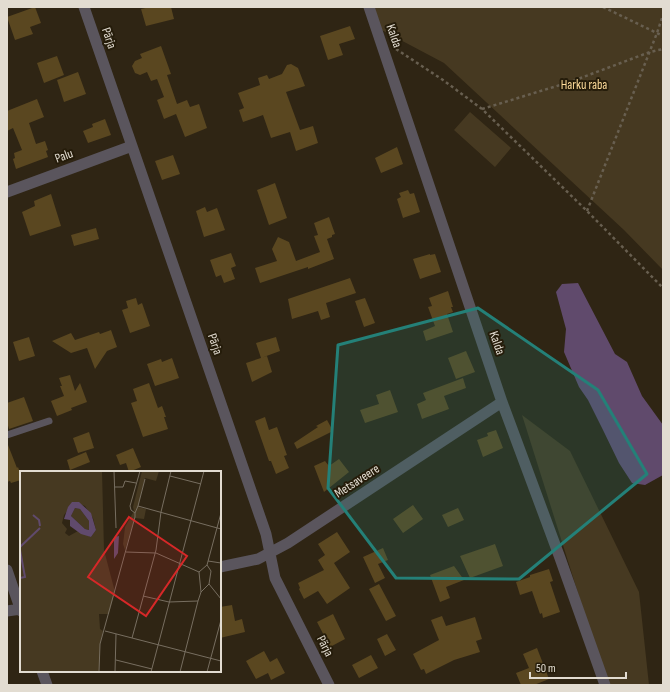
<svg xmlns="http://www.w3.org/2000/svg" width="670" height="692" font-family="'Sofia Sans Condensed',sans-serif">
<style>
.green{fill:#463921}
.water{fill:#604a6c}
.building{fill:#5a4720}
.lines{fill:none;stroke-linecap:round;stroke-linejoin:round}
.path{stroke:#685f50;stroke-width:2.5;stroke-dasharray:3 3;stroke-linecap:butt}
.service{stroke:#5a555d;stroke-width:7}
.minor{stroke:#5a555d;stroke-width:11}
.marked{fill:#248078;fill-opacity:0.2;stroke:#248078;stroke-width:3;stroke-linejoin:round}
.labels{text-anchor:middle;dominant-baseline:central;stroke-width:4;stroke-linejoin:round;paint-order:stroke}
.street-label{font-size:13px;fill:#e2dcd1;stroke:#251c0a}
.park-label{font-size:13px;fill:#fddb9a;stroke:#251c0a}
.inset-river{fill:none;stroke:#604a6c;stroke-width:2}
.inset-road{fill:none;stroke:#776e60;stroke-width:1}
.view{fill:#d62828;fill-opacity:0.15;stroke:#d62828;stroke-width:2}
.inset-edge{fill:none;stroke:#e2dcd1;stroke-width:2}
</style>
<rect width="100%" height="100%" fill="#2f2514"/>
<!-- green -->
<path class="green" d="M 369,7 L 663,7 L 663,270 L 624,230 L 444,63 L 376,27 Z
M 470,112 L 511,148 L 495,167 L 454,130 Z
M 522,415 L 570,451 L 639,592 L 649,685 L 607,685 Z"/>
<!-- water -->
<path class="water" d="M 578,283 L 615,354 L 627,362 L 642,396 L 663,425 L 663,475 L 645,485 L 632,483 L 619,463 L 603,430 L 588,400 L 579,387 L 564,352 L 566,329 L 556,292 L 562,284 Z"/>
<!-- building -->
<path class="building" d="M 35,7 L 41,23 L 30,27 L 33,34 L 15,40 L 7,17 Z
M 150,7 L 171,7 L 174,19 L 146,26 L 141,9 Z
M 350,26 L 355,39 L 339,44 L 343,55 L 328,60 L 320,36 Z
M 161,46 L 171,74 L 167,75 L 177,104 L 187,100 L 190,107 L 199,104 L 207,128 L 185,137 L 176,114 L 164,119 L 157,100 L 164,97 L 157,79 L 151,81 L 147,72 L 140,75 L 135,73 L 132,66 L 135,61 L 142,58 L 140,54 Z
M 57,56 L 64,75 L 44,83 L 37,63 Z
M 291,64 L 298,68 L 305,86 L 286,92 L 300,130 L 313,126 L 318,143 L 296,151 L 290,132 L 271,138 L 263,115 L 243,122 L 239,110 L 244,108 L 238,93 L 260,85 L 258,78 L 267,75 L 269,79 L 282,74 L 287,65 Z
M 78,72 L 86,94 L 64,102 L 57,80 Z
M 37,99 L 44,117 L 29,123 L 36,144 L 45,141 L 48,150 L 46,151 L 48,157 L 16,169 L 13,159 L 15,158 L 14,153 L 22,150 L 13,128 L 7,131 L 7,111 Z
M 105,119 L 111,135 L 88,143 L 83,131 L 93,127 L 92,124 Z
M 397,147 L 403,164 L 381,173 L 375,158 Z
M 173,155 L 180,174 L 162,180 L 155,161 Z
M 275,183 L 287,218 L 269,225 L 257,190 Z
M 408,190 L 410,194 L 414,193 L 420,212 L 403,218 L 397,199 L 401,197 L 399,193 Z
M 51,194 L 61,226 L 30,236 L 22,212 L 35,206 L 34,201 Z
M 205,207 L 207,212 L 217,208 L 225,230 L 204,237 L 196,211 Z
M 329,217 L 335,234 L 332,235 L 332,237 L 327,239 L 334,259 L 308,269 L 308,267 L 260,283 L 255,268 L 277,261 L 272,249 L 278,237 L 289,242 L 296,261 L 320,252 L 314,236 L 318,235 L 314,223 Z
M 96,228 L 99,239 L 74,246 L 71,235 Z
M 231,253 L 236,266 L 231,268 L 235,279 L 224,283 L 221,275 L 216,277 L 210,260 Z
M 430,254 L 430,255 L 435,254 L 441,272 L 420,279 L 413,259 Z
M 350,278 L 356,293 L 326,303 L 330,317 L 321,320 L 318,311 L 292,319 L 288,299 Z
M 448,291 L 453,307 L 451,307 L 453,312 L 447,314 L 453,332 L 426,341 L 423,331 L 435,326 L 428,307 L 432,306 L 429,298 Z
M 136,298 L 138,305 L 142,303 L 150,326 L 130,333 L 122,310 L 128,308 L 126,301 Z
M 365,298 L 375,323 L 364,327 L 355,301 Z
M 111,330 L 117,347 L 107,351 L 95,369 L 87,348 L 71,353 L 52,341 L 71,333 L 75,340 L 99,332 L 100,334 Z
M 29,337 L 35,356 L 19,361 L 13,342 Z
M 276,337 L 280,351 L 261,358 L 256,343 Z
M 466,351 L 475,372 L 456,379 L 448,358 Z
M 267,356 L 272,372 L 252,382 L 246,363 Z
M 172,358 L 179,378 L 155,386 L 147,364 L 161,359 L 162,362 Z
M 70,375 L 75,391 L 80,383 L 87,402 L 71,408 L 72,410 L 57,416 L 51,401 L 64,396 L 60,386 L 62,386 L 59,378 Z
M 463,378 L 466,388 L 444,396 L 449,409 L 422,419 L 417,404 L 426,400 L 423,393 Z
M 149,383 L 158,408 L 162,406 L 166,417 L 164,417 L 168,429 L 143,437 L 131,403 L 137,401 L 133,389 Z
M 390,390 L 398,412 L 365,423 L 360,410 L 379,404 L 376,395 Z
M 24,397 L 33,421 L 9,429 L 7,422 L 7,403 Z
M 265,417 L 269,430 L 277,427 L 287,455 L 284,456 L 289,468 L 276,474 L 271,461 L 269,461 L 255,421 Z
M 327,420 L 333,431 L 297,449 L 294,443 L 318,427 L 316,426 Z
M 496,430 L 503,448 L 483,457 L 477,440 L 488,436 L 487,433 Z
M 89,432 L 94,448 L 78,453 L 73,438 Z
M 8,445 L 17,468 L 18,467 L 21,476 L 21,480 L 11,483 L 10,481 L 7,482 Z
M 133,448 L 141,467 L 129,472 L 126,463 L 120,465 L 116,455 Z
M 86,452 L 90,462 L 70,470 L 67,460 Z
M 339,459 L 349,472 L 324,492 L 314,466 L 325,461 L 329,466 Z
M 413,505 L 423,519 L 403,533 L 393,519 Z
M 458,508 L 464,520 L 448,527 L 442,515 Z
M 337,532 L 350,552 L 334,563 L 350,588 L 327,604 L 318,591 L 304,599 L 299,589 L 300,588 L 298,583 L 324,570 L 318,560 L 325,555 L 318,544 Z
M 495,544 L 503,566 L 470,578 L 460,556 Z
M 383,548 L 388,560 L 378,564 L 385,578 L 375,583 L 363,557 Z
M 454,566 L 464,580 L 446,587 L 450,598 L 440,602 L 430,575 Z
M 549,569 L 553,581 L 550,582 L 560,612 L 543,618 L 542,613 L 540,614 L 532,591 L 520,595 L 516,582 L 530,577 L 530,575 Z
M 379,584 L 396,616 L 386,621 L 369,589 Z
M 232,605 L 235,621 L 242,619 L 245,632 L 220,638 L 220,607 Z
M 333,614 L 345,639 L 330,647 L 317,622 Z
M 442,616 L 446,626 L 475,617 L 482,639 L 476,641 L 480,652 L 454,660 L 426,674 L 424,669 L 421,670 L 413,654 L 439,640 L 431,620 Z
M 387,634 L 396,650 L 385,656 L 377,639 Z
M 537,648 L 549,679 L 534,685 L 521,685 L 516,673 L 529,668 L 523,654 Z
M 264,651 L 270,662 L 277,658 L 285,673 L 271,680 L 268,673 L 256,679 L 246,661 Z
M 371,655 L 378,668 L 359,678 L 352,665 Z"/>
<g class="lines">
<!-- path -->
<path class="path" d="M 603,7 L 663,36
M 396,49 L 443,80 L 482,109 L 587,211 L 663,288
M 482,109 L 570,82 L 650,52 L 663,49
M 587,211 L 657,33 L 663,15"/>
<!-- service -->
<path class="service" d="M 7,435 L 49,421"/>
<!-- minor -->
<path class="minor" d="M 84,7 L 266,534 L 275,578 L 329,685
M 369,7 L 502,402 L 560,558 L 605,685
M 7,192 L 132,146
M 220,567 L 258,559 L 288,543 L 502,402
M 7,570 L 21,611
M 7,611 L 21,609
M 42,671 L 47,685"/>
</g>
<!-- marked area -->
<path class="marked" d="M 478,308 L 598,390 L 647,474 L 519,579 L 396,578 L 328,488 L 338,345 Z"/>
<g class="labels">
<!-- street labels -->
<g class="street-label">
<text transform="translate(394 36) rotate(71)">Kalda</text>
<text transform="translate(109 38) rotate(71)">Pärja</text>
<text transform="translate(64 156) rotate(-20)">Palu</text>
<text transform="translate(497 343) rotate(71)">Kalda</text>
<text transform="translate(215 344) rotate(71)">Pärja</text>
<text transform="translate(357 481) rotate(-33)">Metsaveere</text>
<text transform="translate(325 646) rotate(63)">Pärja</text>
</g>
<!-- park labels -->
<g class="park-label">
<text x="584" y="85">Harku raba</text>
</g>
</g>
<!-- overview -->
<g transform="translate(20 471)">
<rect width="201" height="201" fill="#2f2514"/>
<path d="M 0,0 L 82,0 L 84,79 L 95,121 L 89,143 L 79,143 L 80,158 L 83,160 L 80,173 L 79,201 L 0,201 ZM 54,31 L 65,35 L 73,47 L 76,59 L 71,66 L 58,60 L 49,65 L 45,62 L 47,58 L 42,52 L 44,44 ZM 122,0 L 139,0 L 136,10 L 125,7 L 118,36 L 126,38 L 124,48 L 115,47 L 105,79 L 103,73 L 105,56 L 114,40 L 113,36 ZM 55,37 L 60,38 L 69,50 L 69,59 L 65,58 L 51,45 Z" fill="#463921" fill-rule="evenodd"/>
<path d="M 52,31 L 59,31 L 71,42 L 76,59 L 71,66 L 61,63 L 50,55 L 50,49 L 44,48 L 48,36 ZM 55,37 L 60,38 L 69,50 L 69,59 L 65,58 L 51,45 ZM 99,65 L 98,82 L 94,88 L 94,66 Z" fill="#604a6c" fill-rule="evenodd"/>
<path class="inset-river" d="M 13,44 L 19,49 L 20,55M 0,76 L 20,57M 0,79 L 5,106 L 0,107"/>
<path class="inset-road" d="M 94,0 L 96,57M 150,5 L 181,13M 94,16 L 103,16 L 105,10 L 116,12M 118,35 L 125,8M 115,42 L 118,35 L 201,58M 106,81 L 136,82 L 179,101M 188,90 L 201,92M 189,113 L 201,128M 181,121 L 179,101 L 187,94 L 201,42M 123,125 L 149,131 L 178,130M 85,160 L 201,190M 112,167 L 136,79 L 141,41 L 151,0M 96,189 L 132,198M 79,201 L 80,173 L 115,46 L 115,42 L 111,39 L 110,35 L 120,0M 95,201 L 96,163M 131,201 L 184,0M 160,201 L 178,130 L 181,121 L 189,113 L 191,100 L 187,94M 187,201 L 201,149"/>
<path class="view" d="M 109,46 L 167,85 L 126,145 L 68,106 Z"/>
<rect width="201" height="201" class="inset-edge"/>
</g>
<!-- border -->
<rect width="670" height="692" fill="none" stroke="#e2dcd1" stroke-width="16"/>
<!-- scale -->
<path d="M530 672v6h96v-6" fill="none" stroke="#e2dcd1" stroke-width="2"/>
<text x="536" y="672" font-size="12" fill="#e2dcd1" stroke="#251c0a" stroke-width="3" paint-order="stroke">50 m</text>
</svg>
